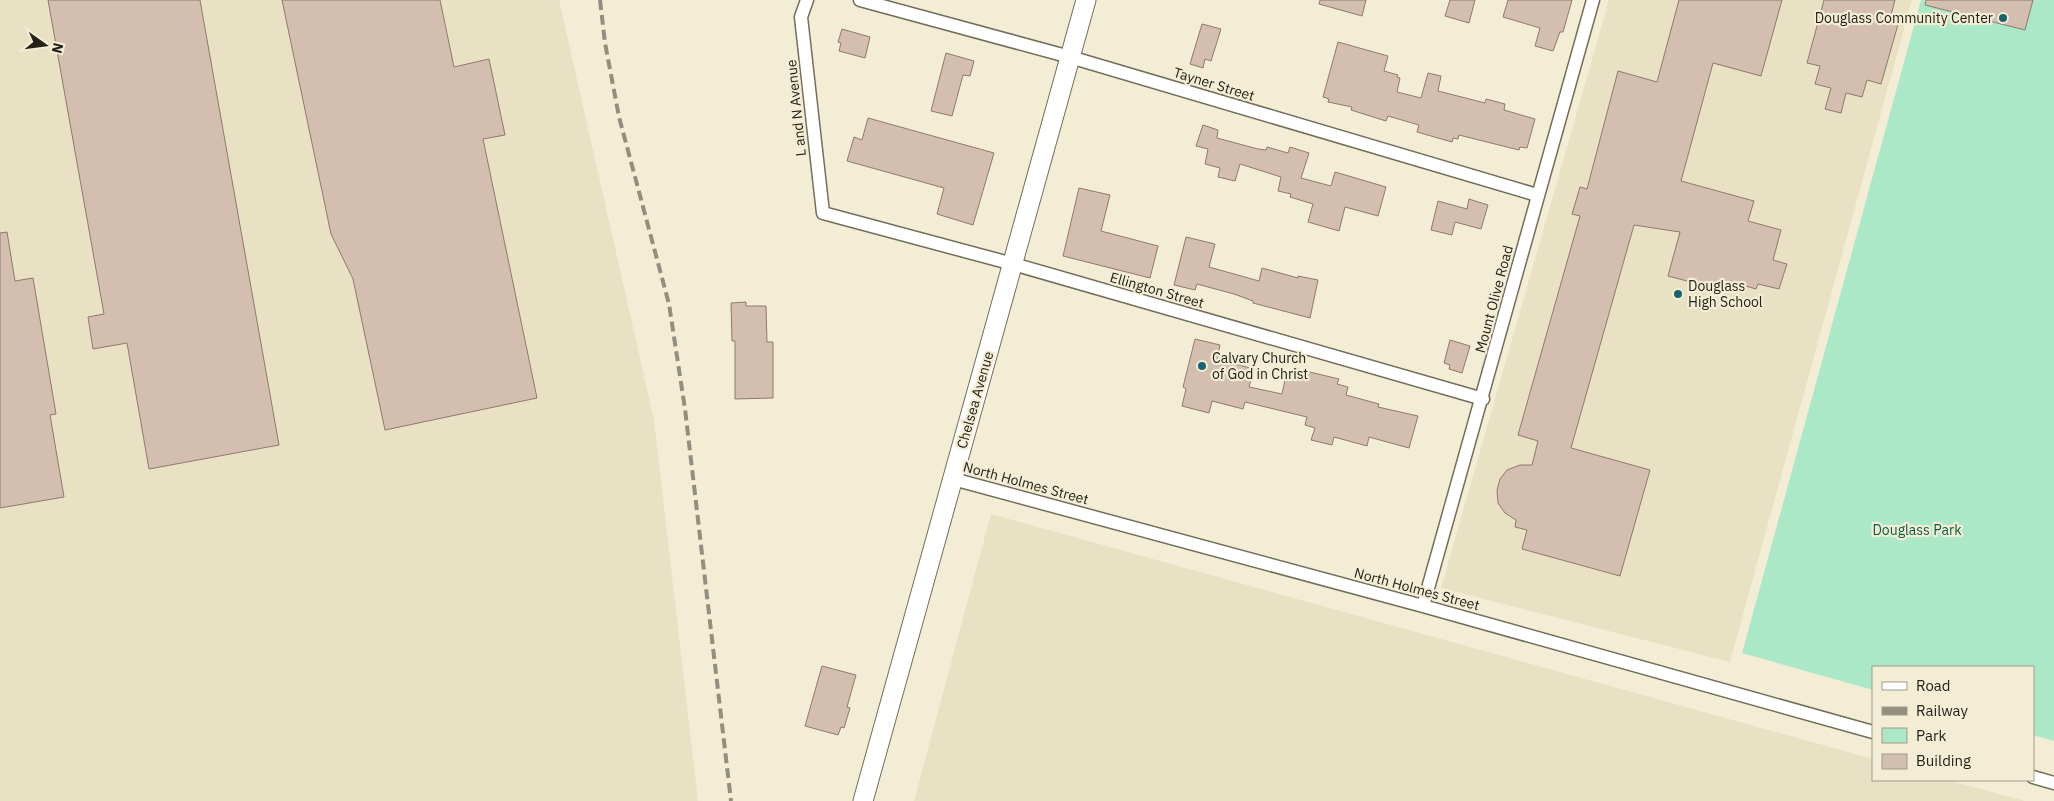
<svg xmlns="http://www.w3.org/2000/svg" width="2054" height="801" font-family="'IBM Plex Sans',sans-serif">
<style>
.built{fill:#e9e1c3}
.green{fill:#aae8c8}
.building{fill:#d3beb0;stroke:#8e7a6d}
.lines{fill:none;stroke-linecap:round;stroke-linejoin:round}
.minor-casing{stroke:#736e5a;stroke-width:15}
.secondary-casing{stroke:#736e5a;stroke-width:21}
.minor{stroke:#fff;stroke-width:12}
.secondary{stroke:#fff;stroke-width:19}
.rail{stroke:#938e7e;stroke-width:4;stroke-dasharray:10 5;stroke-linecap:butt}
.poi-dot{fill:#196370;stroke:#f3edd6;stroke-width:2}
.labels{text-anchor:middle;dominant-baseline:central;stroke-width:4.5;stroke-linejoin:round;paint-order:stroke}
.poi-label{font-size:14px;fill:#232118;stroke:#f3edd6;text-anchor:start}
.street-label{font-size:14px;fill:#232118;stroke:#f3edd6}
.park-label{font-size:14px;fill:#046141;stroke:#f3edd6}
</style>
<rect width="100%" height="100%" fill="#f3edd6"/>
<!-- built -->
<path class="built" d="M 0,0 L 559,0 L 654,420 L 698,801 L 0,801 Z
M 1609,0 L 1912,0 L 1730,662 L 1441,588 Z
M 991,514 L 1873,759 L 1873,780 L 1948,780 L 2025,801 L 914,801 Z"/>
<!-- green -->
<path class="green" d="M 1921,0 L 2054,0 L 2054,741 L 2033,735 L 2033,667 L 1873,667 L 1873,690 L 1742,653 Z"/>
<!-- building -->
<path class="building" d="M 48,0 L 200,0 L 279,445 L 149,469 L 127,343 L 93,349 L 88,317 L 104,314 Z
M 282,0 L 440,0 L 454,67 L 489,59 L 505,135 L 483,139 L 537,398 L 385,430 L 353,279 L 331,234 Z
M 1320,0 L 1366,0 L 1362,16 L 1319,4 Z
M 1450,0 L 1475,0 L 1469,23 L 1445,16 Z
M 1508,0 L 1572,0 L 1563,32 L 1560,32 L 1553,51 L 1535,46 L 1540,28 L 1503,17 Z
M 1679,0 L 1782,0 L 1761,76 L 1713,63 L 1681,181 L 1754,201 L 1748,221 L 1781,230 L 1773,260 L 1787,264 L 1779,289 L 1758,284 L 1756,289 L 1732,282 L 1729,292 L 1668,276 L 1680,232 L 1634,225 L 1571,448 L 1650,470 L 1620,576 L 1522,549 L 1527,530 L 1515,527 L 1516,520 L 1505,513 L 1498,503 L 1497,490 L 1500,479 L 1507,470 L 1520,465 L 1532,465 L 1538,441 L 1518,435 L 1580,216 L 1572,214 L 1580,187 L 1587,189 L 1618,71 L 1657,82 Z
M 1824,0 L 1895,0 L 1890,19 L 1899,21 L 1881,84 L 1867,80 L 1862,97 L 1846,93 L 1841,113 L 1825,109 L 1831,88 L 1815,84 L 1820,66 L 1807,63 Z
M 1926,0 L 2033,0 L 2025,30 L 1925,5 Z
M 1202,24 L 1221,29 L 1211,61 L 1205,59 L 1203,68 L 1190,64 Z
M 842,29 L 870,37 L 865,58 L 839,51 L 841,43 L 838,42 Z
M 1338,42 L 1388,56 L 1384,71 L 1398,75 L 1397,77 L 1400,78 L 1397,92 L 1421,98 L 1428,73 L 1441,76 L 1438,91 L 1485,103 L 1486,99 L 1505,104 L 1504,110 L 1535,119 L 1527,148 L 1520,147 L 1519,150 L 1459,135 L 1458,139 L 1453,138 L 1452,142 L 1417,132 L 1419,125 L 1388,116 L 1386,121 L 1351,110 L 1352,107 L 1328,102 L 1329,99 L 1323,97 Z
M 946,53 L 974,61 L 970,76 L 963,75 L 952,116 L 931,111 Z
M 868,118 L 994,153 L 973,225 L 937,214 L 944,188 L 847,161 L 854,137 L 862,140 Z
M 1203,125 L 1218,130 L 1217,138 L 1258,149 L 1266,150 L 1267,147 L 1288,153 L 1290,147 L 1309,153 L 1301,178 L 1331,186 L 1335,172 L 1386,187 L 1378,216 L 1345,207 L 1339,231 L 1308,222 L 1313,204 L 1290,197 L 1291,194 L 1278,191 L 1281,177 L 1240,164 L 1235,181 L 1218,177 L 1220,168 L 1205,164 L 1208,149 L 1196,146 Z
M 1079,188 L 1110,195 L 1101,231 L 1158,246 L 1150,278 L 1063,256 Z
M 1469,199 L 1488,205 L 1481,229 L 1455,222 L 1452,235 L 1431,230 L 1438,201 L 1467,209 Z
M 7,232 L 15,281 L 33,278 L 56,414 L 50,415 L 64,497 L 0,508 L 0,233 Z
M 1186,237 L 1215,244 L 1209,267 L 1259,281 L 1262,268 L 1298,278 L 1298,276 L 1318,280 L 1310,318 L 1253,303 L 1253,301 L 1234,294 L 1197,284 L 1195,290 L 1174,285 Z
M 746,302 L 746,306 L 766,306 L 767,342 L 773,342 L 773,398 L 735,399 L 735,341 L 732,341 L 731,303 Z
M 1195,339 L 1220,345 L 1217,359 L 1254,369 L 1249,387 L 1282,394 L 1287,371 L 1292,372 L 1293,368 L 1339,379 L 1337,384 L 1348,387 L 1346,395 L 1379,404 L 1378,407 L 1418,416 L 1409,448 L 1369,437 L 1367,446 L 1334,437 L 1332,445 L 1311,440 L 1315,428 L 1305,425 L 1307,417 L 1245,402 L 1243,409 L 1212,401 L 1209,413 L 1182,406 L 1186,389 L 1183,387 Z
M 1450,340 L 1470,346 L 1462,373 L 1449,369 L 1450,365 L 1444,363 Z
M 822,666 L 856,675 L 847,707 L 850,708 L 844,728 L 841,727 L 838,735 L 805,726 Z"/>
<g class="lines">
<!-- minor casing -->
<g class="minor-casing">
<path id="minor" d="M 807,0 L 801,17 L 823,213 L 1013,264 L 1483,399
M 860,0 L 1070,57 L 1537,195
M 953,479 L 1423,606 L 1873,732
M 1423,606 L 1593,0
M 2033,777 L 2054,783"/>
</g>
<!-- secondary casing -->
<g class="secondary-casing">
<path id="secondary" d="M 863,801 L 1086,0"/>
</g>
<!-- minor -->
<use href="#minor" class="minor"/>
<!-- secondary -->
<use href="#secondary" class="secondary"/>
<!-- rail -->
<path class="rail" d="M 600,0 L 605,43 L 619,117 L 669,304 L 685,409 L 731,801"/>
</g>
<!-- markers -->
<g class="poi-dot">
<circle cx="2003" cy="18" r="5"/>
<circle cx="1678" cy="294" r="5"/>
<circle cx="1202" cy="366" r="5"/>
</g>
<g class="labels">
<!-- poi labels -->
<g class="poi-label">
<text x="1993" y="18" text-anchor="end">Douglass Community Center</text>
<text x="1688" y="286">Douglass<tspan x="1688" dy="16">High School</tspan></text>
<text x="1212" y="358">Calvary Church<tspan x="1212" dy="16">of God in Christ</tspan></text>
</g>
<!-- street labels -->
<g class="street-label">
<text transform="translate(1214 84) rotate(17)">Tayner Street</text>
<text transform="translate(796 108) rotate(-96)">L and N Avenue</text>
<text transform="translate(1157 290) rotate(16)">Ellington Street</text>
<text transform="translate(1494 299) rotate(-75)">Mount Olive Road</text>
<text transform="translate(975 400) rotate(-74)">Chelsea Avenue</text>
<text transform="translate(1026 483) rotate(15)">North Holmes Street</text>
<text transform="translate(1417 589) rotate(15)">North Holmes Street</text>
</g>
<!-- park labels -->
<g class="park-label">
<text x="1917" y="530">Douglass Park</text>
</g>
</g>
<!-- legend -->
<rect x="1872" y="666" width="162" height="115" fill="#f3edd6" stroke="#a09b8a"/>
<rect x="1882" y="682" width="25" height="8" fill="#ffffff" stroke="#a09b8a"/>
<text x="1916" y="691" font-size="15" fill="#232118">Road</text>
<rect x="1882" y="707" width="25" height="8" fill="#938e7e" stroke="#a09b8a"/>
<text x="1916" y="716" font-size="15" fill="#232118">Railway</text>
<rect x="1882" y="728" width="25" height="15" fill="#aae8c8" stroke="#a09b8a"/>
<text x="1916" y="741" font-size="15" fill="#232118">Park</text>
<rect x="1882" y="754" width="25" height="15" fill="#d3beb0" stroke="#a09b8a"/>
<text x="1916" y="766" font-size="15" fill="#232118">Building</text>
<!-- north arrow -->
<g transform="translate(45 45) rotate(104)" stroke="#f3edd6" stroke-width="4" paint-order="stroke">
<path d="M0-4L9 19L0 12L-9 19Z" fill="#232118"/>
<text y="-8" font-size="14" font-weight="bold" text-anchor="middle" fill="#232118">N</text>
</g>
</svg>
